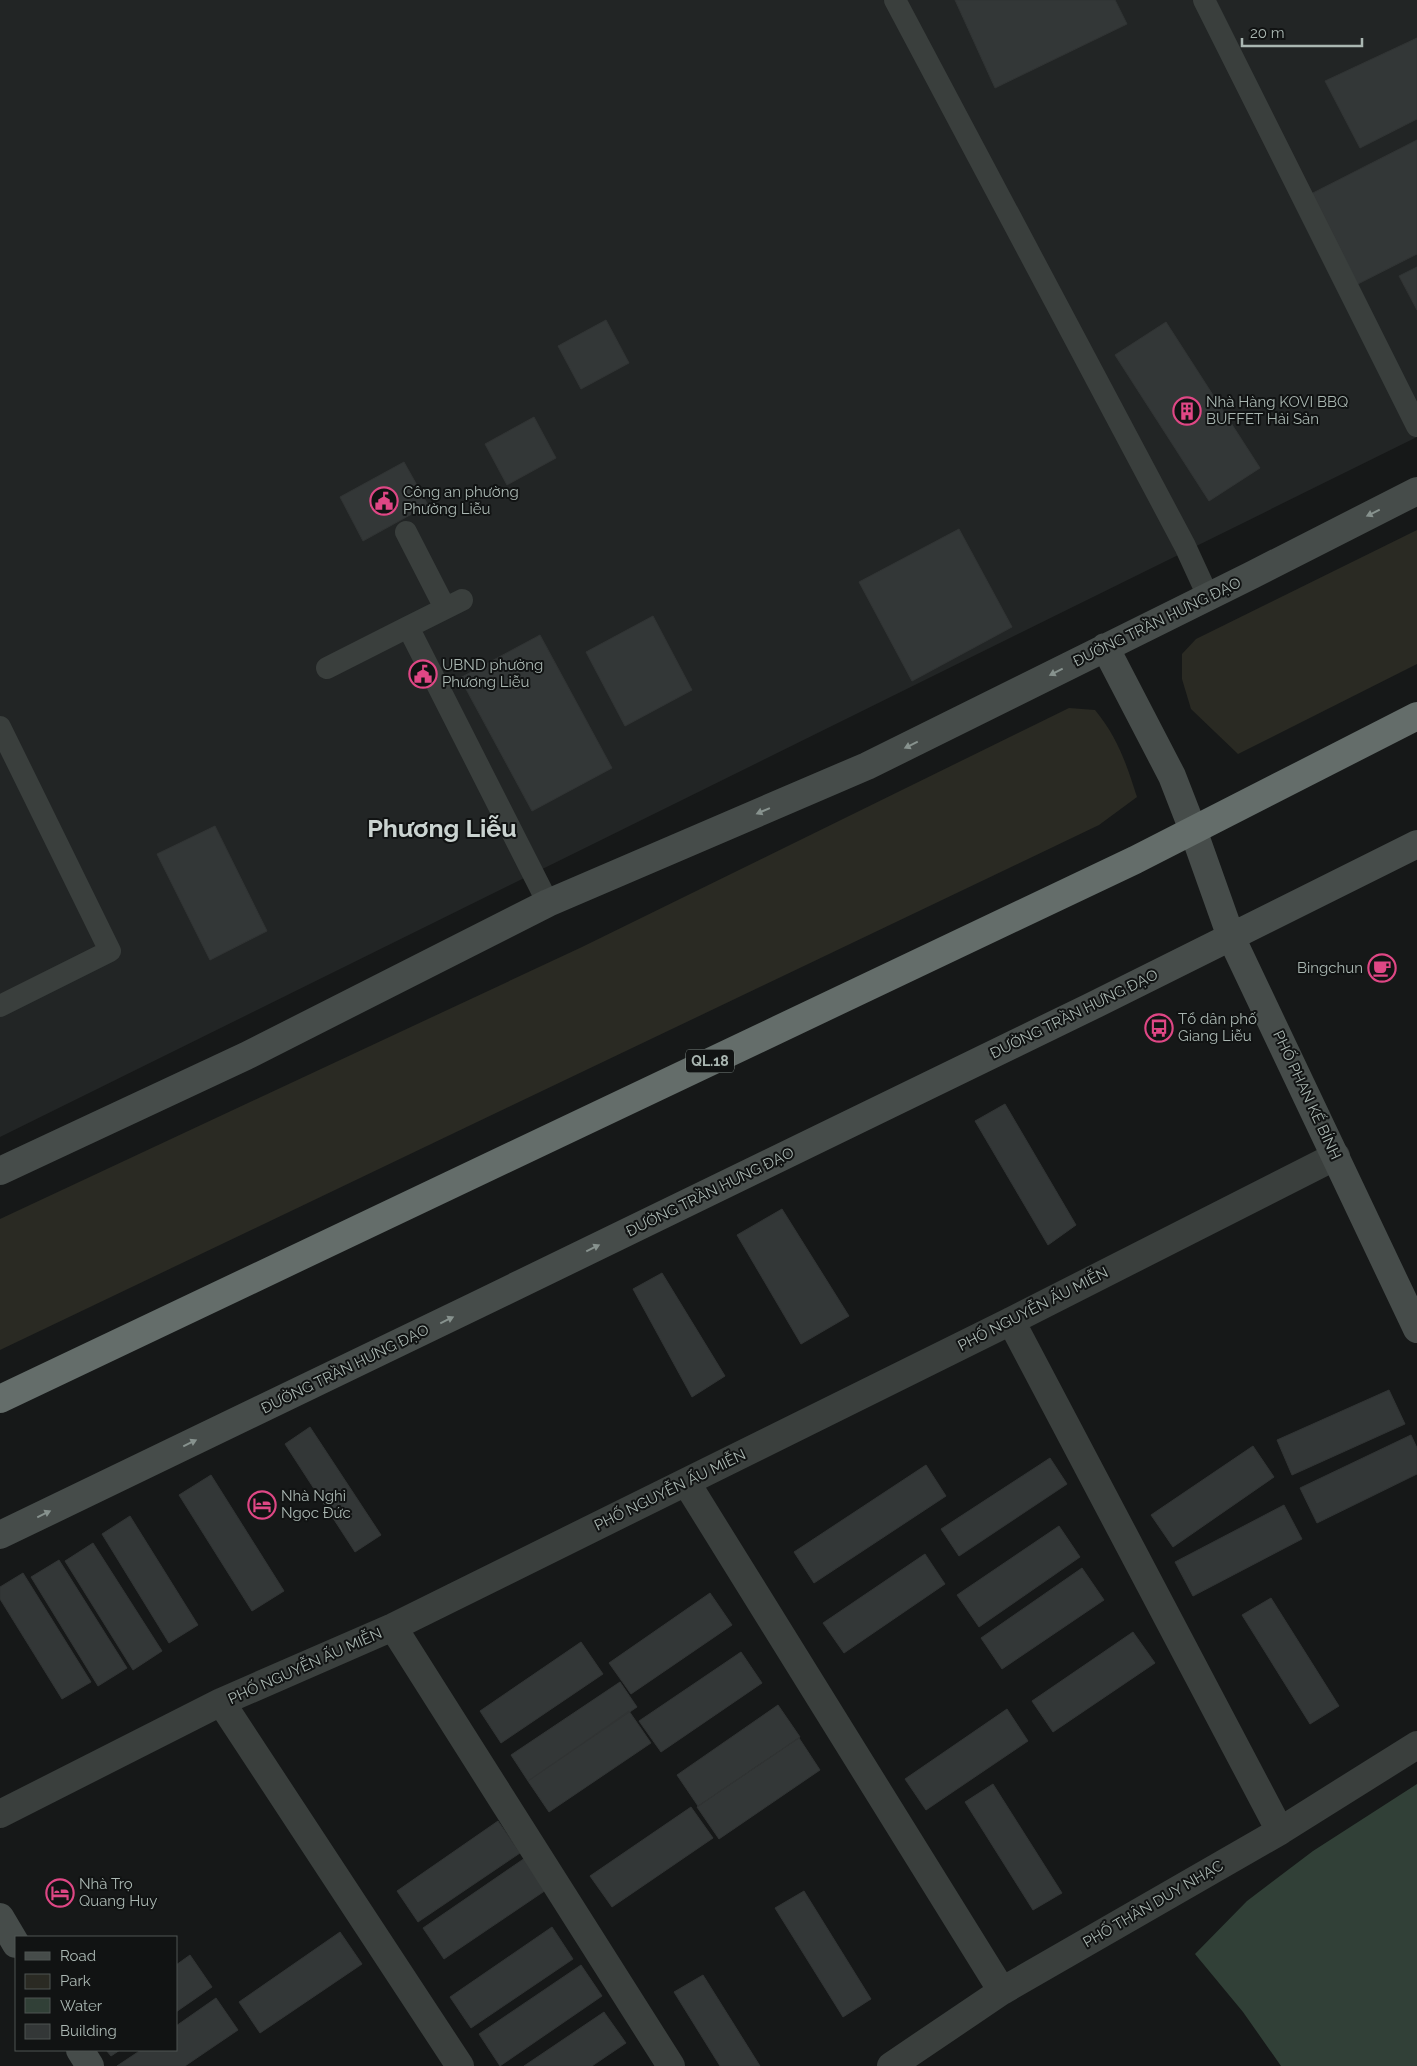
<svg xmlns="http://www.w3.org/2000/svg" width="1417" height="2066" font-family="Raleway,sans-serif">
<style>
.built{fill:#222525}
.green{fill:#2a2a23}
.water{fill:#314037}
.building{fill:#333737;stroke:#313434}
.lines{fill:none;stroke-linecap:round;stroke-linejoin:round}
.lane{stroke:#3a3f3d;stroke-width:22}
.street{stroke:#3a3f3d;stroke-width:28}
.secondary{stroke:#464c4a;stroke-width:28}
.highway{stroke:#646d6a;stroke-width:28}
.oneway{fill:#87928e}
.labels{text-anchor:middle;dominant-baseline:central;stroke-width:4;stroke-linejoin:round;paint-order:stroke}
.shield{fill:#111313;stroke:#7c8682;stroke-width:1}
.shield-label{font-size:14px;font-weight:bold;fill:#aab7b2}
.poi-label{font-size:15px;fill:#aab7b2;stroke:#111313;text-anchor:start}
.street-label{font-size:15px;fill:#aab7b2;stroke:#111313}
.town-label{font-size:25px;font-weight:bold;fill:#cad3d0;stroke:#111313}
</style>
<rect width="100%" height="100%" fill="#161818"/>
<!-- built -->
<path class="built" d="M 0,0 L 1417,0 L 1417,437 L 0,1137 Z"/>
<!-- green -->
<path class="green" d="M 1417,530 L 1417,664 L 1238,754 L 1191,709 L 1182,679 L 1182,654 L 1196,639 Z
M 1069,708 L 1095,710 C 1118,738 1126,763 1137,797 L 1099,825 L 0,1350 L 0,1219 L 582,947 Z"/>
<!-- water -->
<path class="water" d="M 1417,1784 L 1417,2066 L 1281,2066 L 1243,2012 L 1195,1954 L 1247,1901 L 1313,1851 Z"/>
<!-- building -->
<path class="building" d="M 955,0 L 1115,0 L 1127,24 L 995,88 Z
M 1417,38 L 1417,119 L 1360,148 L 1325,81 Z
M 1417,140 L 1417,254 L 1350,288 L 1305,197 Z
M 1417,267 L 1417,310 L 1399,276 Z
M 606,320 L 629,363 L 581,389 L 558,346 Z
M 1166,322 L 1260,468 L 1209,501 L 1115,355 Z
M 534,417 L 556,458 L 507,485 L 485,444 Z
M 404,462 L 428,505 L 363,541 L 340,497 Z
M 959,529 L 1012,627 L 912,681 L 859,582 Z
M 653,616 L 692,690 L 625,726 L 586,652 Z
M 540,635 L 612,768 L 532,811 L 460,678 Z
M 215,826 L 267,931 L 210,960 L 157,854 Z
M 1005,1104 L 1076,1225 L 1048,1245 L 975,1121 Z
M 782,1209 L 849,1316 L 801,1344 L 737,1235 Z
M 662,1273 L 725,1376 L 692,1397 L 633,1289 Z
M 1389,1390 L 1405,1424 L 1292,1475 L 1277,1440 Z
M 310,1427 L 381,1535 L 355,1552 L 285,1444 Z
M 1411,1435 L 1417,1448 L 1417,1474 L 1317,1523 L 1300,1488 Z
M 1253,1446 L 1274,1477 L 1173,1547 L 1151,1515 Z
M 1050,1458 L 1067,1484 L 959,1556 L 941,1529 Z
M 926,1465 L 946,1496 L 814,1583 L 794,1552 Z
M 211,1475 L 284,1591 L 252,1611 L 179,1495 Z
M 1284,1505 L 1302,1539 L 1193,1596 L 1175,1562 Z
M 130,1516 L 198,1625 L 169,1643 L 102,1534 Z
M 1059,1526 L 1080,1557 L 979,1627 L 957,1595 Z
M 93,1543 L 162,1651 L 133,1670 L 65,1561 Z
M 925,1554 L 945,1584 L 844,1653 L 823,1623 Z
M 59,1560 L 127,1668 L 98,1686 L 31,1577 Z
M 1082,1568 L 1104,1600 L 1002,1669 L 981,1638 Z
M 23,1573 L 91,1682 L 62,1699 L 0,1599 L 0,1587 Z
M 710,1593 L 732,1625 L 631,1694 L 609,1663 Z
M 1271,1598 L 1339,1706 L 1310,1724 L 1242,1615 Z
M 1133,1632 L 1155,1663 L 1053,1732 L 1032,1701 Z
M 581,1642 L 603,1674 L 501,1743 L 480,1711 Z
M 741,1652 L 762,1683 L 661,1752 L 639,1721 Z
M 620,1682 L 637,1707 L 528,1781 L 511,1755 Z
M 778,1705 L 800,1737 L 698,1806 L 677,1775 Z
M 1007,1709 L 1028,1741 L 926,1810 L 905,1779 Z
M 629,1711 L 651,1743 L 549,1812 L 528,1781 Z
M 799,1738 L 820,1770 L 719,1839 L 697,1807 Z
M 993,1784 L 1062,1893 L 1033,1910 L 965,1802 Z
M 691,1807 L 713,1838 L 612,1907 L 590,1876 Z
M 498,1821 L 520,1853 L 418,1922 L 397,1891 Z
M 525,1858 L 546,1890 L 444,1959 L 423,1928 Z
M 804,1891 L 871,1999 L 843,2017 L 775,1908 Z
M 552,1927 L 573,1959 L 471,2028 L 450,1997 Z
M 340,1932 L 362,1964 L 260,2033 L 239,2002 Z
M 190,1955 L 212,1987 L 176,2012 L 176,1965 Z
M 581,1965 L 602,1996 L 500,2066 L 479,2034 Z
M 703,1975 L 760,2066 L 720,2066 L 674,1992 Z
M 216,1998 L 238,2030 L 185,2066 L 117,2066 L 141,2050 L 176,2050 L 176,2026 Z
M 604,2012 L 626,2043 L 592,2066 L 524,2066 Z
M 106,2050 L 120,2050 L 111,2056 Z"/>
<g class="lines">
<!-- lane -->
<path class="lane" d="M 895,0 L 1185,546 L 1208,596
M 1204,0 L 1417,426
M 406,532 L 445,608
M 462,600 L 408,627 L 548,903
M 327,668 L 408,627
M 0,727 L 110,951 L 0,1006"/>
<!-- street -->
<path class="street" d="M 1011,1321 L 1280,1831
M 686,1482 L 1002,1991
M 393,1627 L 671,2066
M 221,1702 L 460,2066
M 0,1814 L 221,1702 L 393,1627 L 1011,1321 L 1336,1156
M 891,2066 L 1002,1991 L 1280,1831 L 1417,1745"/>
<!-- secondary -->
<path class="secondary" d="M 1105,647 L 1172,776 L 1193,830 L 1231,937 L 1417,1329
M 0,1171 L 246,1056 L 548,903 L 867,766 L 1252,575 L 1417,491
M 0,1535 L 477,1305 L 1090,1007 L 1417,844
M 0,1917 L 16,1944
M 80,2050 L 90,2066"/>
<!-- highway -->
<path class="highway" d="M 0,1399 L 1135,860 L 1417,716"/>
</g>
<!-- one-way arrows -->
<defs><path id="oneway-solid" d="M-6-.8H1V-3.2L6.5 0L1 3.2V.8H-6Z" transform="scale(1.25)"/></defs>
<g class="oneway">
<use href="#oneway-solid" transform="translate(1373 513) rotate(154)"/>
<use href="#oneway-solid" transform="translate(1056 672) rotate(153)"/>
<use href="#oneway-solid" transform="translate(911 745) rotate(154)"/>
<use href="#oneway-solid" transform="translate(763 811) rotate(157)"/>
<use href="#oneway-solid" transform="translate(593 1248) rotate(-26)"/>
<use href="#oneway-solid" transform="translate(447 1320) rotate(-26)"/>
<use href="#oneway-solid" transform="translate(190 1443) rotate(-26)"/>
<use href="#oneway-solid" transform="translate(44 1514) rotate(-26)"/>
</g>
<!-- icons -->
<defs>
<g id="building-ring" transform="scale(1.4375)"><circle r="9.5" fill="#111313" stroke="#df4785" stroke-width="1.5"/><path d="M-4-6H4V6H1V3H-1V6H-4ZM-2.5-4.3h1.7v1.8h-1.7ZM.8-4.3h1.7v1.8H.8ZM-2.5-1h1.7V.8h-1.7ZM.8-1h1.7V.8H.8Z" fill="#df4785"/></g>
<g id="civic-ring" transform="scale(1.4375)"><circle r="9.5" fill="#111313" stroke="#df4785" stroke-width="1.5"/><path d="M-.6-6.5H3V-4.5H.6V-3L4-1V1h2V6H-6V1h2V-1L-.6-3ZM-1.2 2.5V6h2.4V2.5Z" fill="#df4785"/></g>
<g id="cafe-ring" transform="scale(1.4375)"><circle r="9.5" fill="#111313" stroke="#df4785" stroke-width="1.5"/><path d="M-5.5-4.5H6V0H3Q3 3.5 0 3.5H-2.5Q-5.5 3.5-5.5 0ZM3-3.2v2h1.7v-2ZM-6 4.5H4V6H-6Z" fill="#df4785"/></g>
<g id="bus-ring" transform="scale(1.4375)"><circle r="9.5" fill="#111313" stroke="#df4785" stroke-width="1.5"/><path d="M-5-6H5V4H4V6H2V4H-2V6H-4V4H-5ZM-3.5-4V0h7V-4ZM-3.5 1.2v1.5H-2V1.2ZM2 1.2v1.5H3.5V1.2Z" fill="#df4785"/></g>
<g id="hotel-ring" transform="scale(1.4375)"><circle r="9.5" fill="#111313" stroke="#df4785" stroke-width="1.5"/><path d="M-6-4.5h1.5V1H6V5H4.5V3h-9V5H-6ZM-4 0a1.8 1.8 0 1 1 3.6 0ZM.5 0V-2.5h3Q6-2.5 6 0Z" fill="#df4785"/></g>
</defs>
<g fill-rule="evenodd">
<use href="#building-ring" x="1187" y="411"/>
<use href="#civic-ring" x="384" y="501"/>
<use href="#civic-ring" x="423" y="674"/>
<use href="#cafe-ring" x="1382" y="968"/>
<use href="#bus-ring" x="1159" y="1028"/>
<use href="#hotel-ring" x="262" y="1505"/>
<use href="#hotel-ring" x="60" y="1893"/>
</g>
<g class="labels">
<!-- shield labels -->
<rect class="shield" x="686" y="1049.5" width="48" height="23" rx="4"/>
<g class="shield-label">
<text x="710" y="1061">QL.18</text>
</g>
<!-- poi labels -->
<g class="poi-label">
<text x="1206" y="402">Nhà Hàng KOVI BBQ<tspan x="1206" dy="17">BUFFET Hải Sản</tspan></text>
<text x="403" y="492">Công an phường<tspan x="403" dy="17">Phường Liễu</tspan></text>
<text x="442" y="665">UBND phường<tspan x="442" dy="17">Phương Liễu</tspan></text>
<text x="1363" y="968" text-anchor="end">Bingchun</text>
<text x="1178" y="1019">Tổ dân phố<tspan x="1178" dy="17">Giang Liễu</tspan></text>
<text x="281" y="1496">Nhà Nghỉ<tspan x="281" dy="17">Ngọc Đức</tspan></text>
<text x="79" y="1884">Nhà Trọ<tspan x="79" dy="17">Quang Huy</tspan></text>
</g>
<!-- street labels -->
<g class="street-label">
<text transform="translate(1157 622) rotate(-26)">ĐƯỜNG TRẦN HƯNG ĐẠO</text>
<text transform="translate(1074 1014) rotate(-26)">ĐƯỜNG TRẦN HƯNG ĐẠO</text>
<text transform="translate(1307 1095) rotate(65)">PHỐ PHAN KẾ BÍNH</text>
<text transform="translate(710 1192) rotate(-26)">ĐƯỜNG TRẦN HƯNG ĐẠO</text>
<text transform="translate(1033 1309) rotate(-27)">PHỐ NGUYỄN ẤU MIỄN</text>
<text transform="translate(345 1369) rotate(-26)">ĐƯỜNG TRẦN HƯNG ĐẠO</text>
<text transform="translate(670 1490) rotate(-26)">PHỐ NGUYỄN ẤU MIỄN</text>
<text transform="translate(305 1666) rotate(-24)">PHỐ NGUYỄN ẤU MIỄN</text>
<text transform="translate(1153 1904) rotate(-30)">PHỐ THÂN DUY NHẠC</text>
</g>
<!-- town labels -->
<g class="town-label">
<text x="442" y="828">Phương Liễu</text>
</g>
</g>
<!-- legend -->
<rect x="15" y="1936" width="162" height="115" fill="#111313" stroke="#4e5553"/>
<rect x="25" y="1952" width="25" height="8" fill="#464c4a" stroke="#4e5553"/>
<text x="60" y="1961" font-size="15" fill="#aab7b2">Road</text>
<rect x="25" y="1974" width="25" height="15" fill="#2a2a23" stroke="#4e5553"/>
<text x="60" y="1986" font-size="15" fill="#aab7b2">Park</text>
<rect x="25" y="1998" width="25" height="15" fill="#314037" stroke="#4e5553"/>
<text x="60" y="2011" font-size="15" fill="#aab7b2">Water</text>
<rect x="25" y="2024" width="25" height="15" fill="#333737" stroke="#4e5553"/>
<text x="60" y="2036" font-size="15" fill="#aab7b2">Building</text>
<!-- scale -->
<path d="M1242 38v8h120v-8" fill="none" stroke="#aab7b2" stroke-width="2.5"/>
<text x="1250" y="38" font-size="15" fill="#aab7b2" stroke="#111313" stroke-width="4" paint-order="stroke">20 m</text>
</svg>
